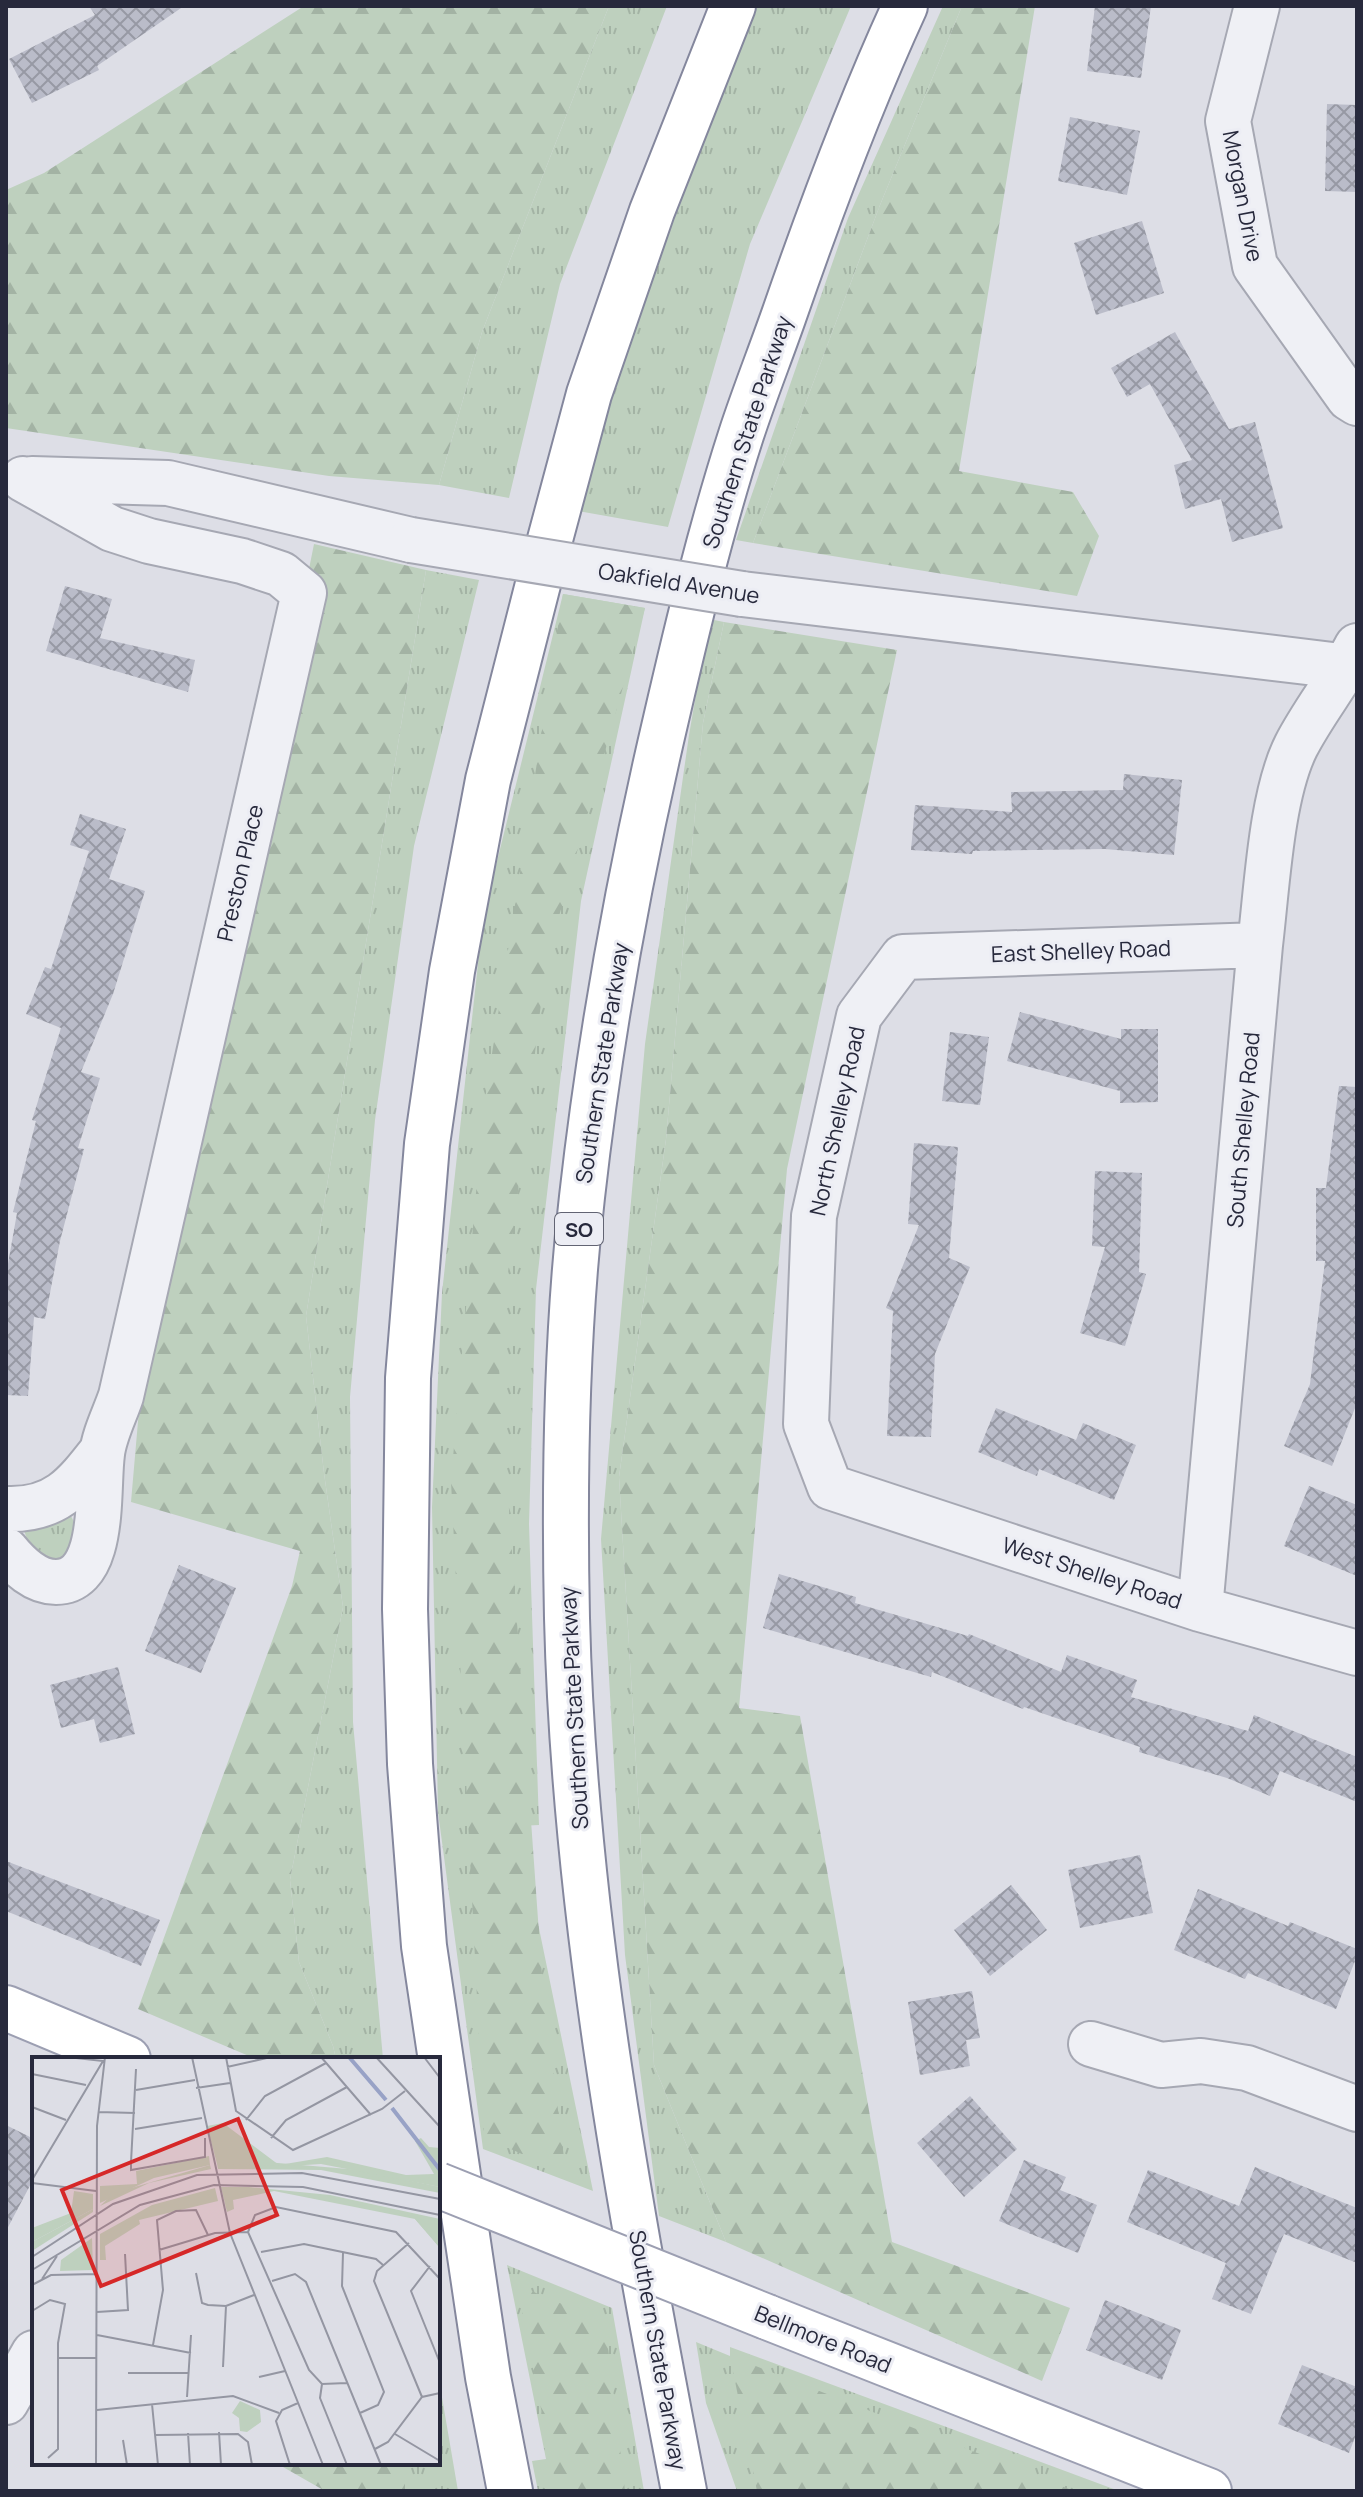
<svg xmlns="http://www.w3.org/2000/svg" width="1363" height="2497" font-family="Manrope,sans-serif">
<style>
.grass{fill:url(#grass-tufts)}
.forest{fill:url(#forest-firs)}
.building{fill:url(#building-cross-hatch)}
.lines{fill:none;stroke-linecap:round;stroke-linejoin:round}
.minor-casing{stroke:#a6a8b3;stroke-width:48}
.major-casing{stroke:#9c9fb2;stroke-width:48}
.highway-casing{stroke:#84879d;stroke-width:48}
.minor{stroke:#eff0f5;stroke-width:44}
.major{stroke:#fff;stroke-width:44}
.highway{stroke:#fff;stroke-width:44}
.minor-bridge-casing{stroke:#a6a8b3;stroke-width:48;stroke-linecap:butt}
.major-bridge-casing{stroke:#9c9fb2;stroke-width:48;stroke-linecap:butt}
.minor-bridge{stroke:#eff0f5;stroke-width:44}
.major-bridge{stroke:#fff;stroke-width:44}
.labels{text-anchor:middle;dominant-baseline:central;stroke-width:6;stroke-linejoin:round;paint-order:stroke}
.shield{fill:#ecedf4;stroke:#626473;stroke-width:2}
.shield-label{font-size:20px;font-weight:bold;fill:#27293c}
.street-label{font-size:22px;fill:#27293c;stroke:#ecedf4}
.inset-river{fill:none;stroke:#98a2c6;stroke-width:4}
.inset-road{fill:none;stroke:#9496a2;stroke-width:2}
.view{fill:#d62828;fill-opacity:0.15;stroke:#d62828;stroke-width:4}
.inset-edge{fill:none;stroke:#27293c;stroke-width:4}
</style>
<defs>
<pattern id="grass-tufts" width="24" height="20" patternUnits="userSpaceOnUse" patternTransform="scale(2)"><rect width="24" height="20" fill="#bed0be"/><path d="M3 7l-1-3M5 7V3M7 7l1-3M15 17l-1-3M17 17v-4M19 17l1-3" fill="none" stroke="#a3b3a4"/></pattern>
<pattern id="forest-firs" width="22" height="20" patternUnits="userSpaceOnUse" patternTransform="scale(2)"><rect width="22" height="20" fill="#bed0be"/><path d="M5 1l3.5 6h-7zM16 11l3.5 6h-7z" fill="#a3b3a4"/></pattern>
<pattern id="building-cross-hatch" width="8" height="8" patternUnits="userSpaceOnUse" patternTransform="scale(2)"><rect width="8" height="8" fill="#babcc9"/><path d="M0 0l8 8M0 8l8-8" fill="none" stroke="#9799a4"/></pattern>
</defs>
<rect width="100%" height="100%" fill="#dddee6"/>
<!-- grass -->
<path class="grass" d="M 609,6 L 667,6 L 560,284 L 509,498 L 439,485 L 482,332 Z
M 753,6 L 851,6 L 750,244 L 668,527 L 578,511 L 600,418 L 716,90 Z
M 943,6 L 962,6 L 880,205 L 753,543 L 736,540 L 848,218 Z
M 426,570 L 479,580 L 414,846 L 375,1120 L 350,1397 L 353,1722 L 383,2059 L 336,2059 L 333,2046 L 299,1962 L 290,1880 L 343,1607 L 324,1473 L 306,1316 Z
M 563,594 L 645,608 L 581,901 L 536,1289 L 529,1524 L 539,1825 L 518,1826 L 593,2191 L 483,2149 L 438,1812 L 432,1507 L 442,1293 L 483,918 Z
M 709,619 L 724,622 L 703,723 L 666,1139 L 619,1477 L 654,2065 L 726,2242 L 659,2216 L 625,1955 L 601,1539 L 645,1044 L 689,735 Z
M 67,1508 L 75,1524 L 78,1541 L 55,1568 L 32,1553 L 21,1522 Z
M 507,2265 L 612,2308 L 644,2491 L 538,2491 L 532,2461 L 546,2459 Z
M 696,2342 L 730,2356 L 730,2347 L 1119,2491 L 737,2491 L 706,2403 Z
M 438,2374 L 458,2491 L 405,2491 L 405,2463 L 438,2463 Z"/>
<!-- forest -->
<path class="forest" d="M 304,6 L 609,6 L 482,332 L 439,485 L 329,476 L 6,428 L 6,190 L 44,173 Z
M 962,6 L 1035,6 L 959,471 L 1073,492 L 1099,536 L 1077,596 L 753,543 L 880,205 Z
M 314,544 L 426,570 L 306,1316 L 324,1473 L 343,1607 L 290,1880 L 299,1962 L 333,2046 L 336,2059 L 256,2059 L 138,2009 L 292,1586 L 300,1551 L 131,1502 L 139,1410 L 321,595 L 309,569 Z
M 563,594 L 645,608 L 546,963 L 498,1354 L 543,1990 L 566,2174 L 484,2137 L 451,1481 L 483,1112 Z
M 724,622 L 897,650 L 787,1169 L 739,1708 L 800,1716 L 892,2242 L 1070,2308 L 1042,2381 L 726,2242 L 654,2065 L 619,1477 L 666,1139 L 703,723 Z
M 517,2285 L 605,2322 L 625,2491 L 557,2491 Z
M 730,2356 L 1074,2491 L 757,2491 Z
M 276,2463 L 405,2463 L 405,2491 L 325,2491 Z"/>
<!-- building -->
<path class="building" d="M 89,6 L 184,6 L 97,66 L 99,70 L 32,103 L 9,59 L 95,15 Z
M 1095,6 L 1151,6 L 1141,78 L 1087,71 Z
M 1327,104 L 1357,105 L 1357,192 L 1325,191 Z
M 1070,117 L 1140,131 L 1127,195 L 1058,181 Z
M 1142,221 L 1164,293 L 1096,315 L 1074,243 Z
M 1175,332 L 1229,429 L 1255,422 L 1283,528 L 1232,542 L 1221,499 L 1185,509 L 1174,465 L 1192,460 L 1150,384 L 1127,397 L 1111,368 Z
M 65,586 L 112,599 L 100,638 L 195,660 L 188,692 L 46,651 Z
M 1124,774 L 1182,780 L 1174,855 L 1105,849 L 973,851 L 972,854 L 911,850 L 915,805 L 1012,812 L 1011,792 L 1123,790 Z
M 80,814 L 126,829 L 109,879 L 145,891 L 113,994 L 81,1072 L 100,1078 L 78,1148 L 84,1149 L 60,1241 L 45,1319 L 34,1317 L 28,1396 L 6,1395 L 6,1275 L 17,1213 L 13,1212 L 36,1121 L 32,1120 L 61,1028 L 26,1014 L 45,967 L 51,969 L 89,851 L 70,845 Z
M 1020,1012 L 1121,1039 L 1121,1029 L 1158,1029 L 1158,1102 L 1120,1103 L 1120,1091 L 1007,1061 Z
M 950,1032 L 989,1037 L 980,1105 L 942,1101 Z
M 1339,1086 L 1357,1087 L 1357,1403 L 1332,1466 L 1284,1446 L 1310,1384 L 1325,1261 L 1316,1261 L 1316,1188 L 1326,1188 Z
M 914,1143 L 958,1147 L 949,1258 L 970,1267 L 935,1354 L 931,1437 L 887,1436 L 893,1311 L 886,1308 L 919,1225 L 908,1224 Z
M 1095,1171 L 1142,1173 L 1139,1272 L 1146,1274 L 1125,1346 L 1080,1333 L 1105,1247 L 1092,1246 Z
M 996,1408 L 1076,1440 L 1083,1423 L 1136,1445 L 1114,1500 L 1039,1469 L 1037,1476 L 978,1452 Z
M 1309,1486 L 1357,1505 L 1357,1576 L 1284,1546 Z
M 179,1565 L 236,1588 L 201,1673 L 145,1651 Z
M 779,1574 L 856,1597 L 855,1603 L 968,1636 L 969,1634 L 1061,1672 L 1067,1655 L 1137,1680 L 1131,1697 L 1248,1731 L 1254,1715 L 1357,1757 L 1357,1802 L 1280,1771 L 1270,1796 L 1227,1778 L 1139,1752 L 1140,1747 L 1024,1707 L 1023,1709 L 932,1672 L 931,1677 L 763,1628 Z
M 118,1667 L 135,1734 L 100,1743 L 94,1719 L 61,1728 L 50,1685 Z
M 1140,1855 L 1153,1913 L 1080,1928 L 1068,1870 Z
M 6,1861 L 160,1920 L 141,1966 L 6,1911 Z
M 1011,1885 L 1047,1930 L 990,1976 L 954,1930 Z
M 1198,1889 L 1288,1926 L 1290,1922 L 1357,1949 L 1357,1956 L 1336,2009 L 1248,1973 L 1245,1979 L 1174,1950 Z
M 972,1991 L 980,2038 L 966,2040 L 970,2066 L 920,2075 L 908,2002 Z
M 970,2096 L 1017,2149 L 964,2197 L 917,2143 Z
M 6,2125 L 34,2139 L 34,2178 L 6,2231 Z
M 1024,2160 L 1066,2177 L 1060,2190 L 1097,2205 L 1078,2253 L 999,2221 Z
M 1255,2167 L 1357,2208 L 1357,2263 L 1284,2234 L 1251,2314 L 1212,2299 L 1226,2263 L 1127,2222 L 1148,2170 L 1239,2206 Z
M 1105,2300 L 1181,2330 L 1162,2380 L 1086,2350 Z
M 1302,2365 L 1357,2387 L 1357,2432 L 1349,2453 L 1278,2424 Z"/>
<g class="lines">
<!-- minor casing -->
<g class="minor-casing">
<path id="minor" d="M 1257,6 L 1228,121 L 1255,266 L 1349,398 L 1357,403
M 32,479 L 168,483 L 411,540
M 742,594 L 1357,668
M 1260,945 L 903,957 L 859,1016 L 814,1216 L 806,1424 L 830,1487 L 1200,1609 L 1357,1653
M 6,1509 C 55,1511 74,1487 102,1451
M 6,1550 C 19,1566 35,1582 56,1582 C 107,1582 97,1488 102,1454 C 104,1435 115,1414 121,1396 L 304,593 L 281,574 L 242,561 L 149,541 L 112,529 L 23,479
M 1200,1609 L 1260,945 C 1267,888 1271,796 1296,746 C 1314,711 1339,681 1357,646
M 1091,2044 L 1161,2065 L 1201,2061 L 1247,2068 L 1357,2109
M 6,2402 L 34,2353"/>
</g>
<!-- major casing -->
<g class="major-casing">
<path id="major" d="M 6,2008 L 128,2059
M 767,2317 L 1209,2491"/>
</g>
<!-- highway casing -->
<g class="highway-casing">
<path id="highway" d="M 510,2491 L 488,2377 L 424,1946 L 410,1764 L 405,1609 L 408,1378 L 427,1144 L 452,971 L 488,780 L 537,588 L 589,394 L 652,211 L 733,6
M 684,2491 C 629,2205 574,1910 567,1618 C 564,1479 566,1336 582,1197 C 600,1037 629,877 666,719 C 688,624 711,528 741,435 C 754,395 770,355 784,315 C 820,211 859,106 905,6"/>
</g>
<!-- minor -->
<use href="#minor" class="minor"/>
<!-- major -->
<use href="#major" class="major"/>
<!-- highway -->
<use href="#highway" class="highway"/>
<!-- minor-bridge casing -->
<g class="minor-bridge-casing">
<path id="minor-bridge" d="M 411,540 L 742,594"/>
</g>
<!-- major-bridge casing -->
<g class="major-bridge-casing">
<path id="major-bridge" d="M 438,2185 L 767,2317"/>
</g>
<!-- minor-bridge -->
<use href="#minor-bridge" class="minor-bridge"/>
<!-- major-bridge -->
<use href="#major-bridge" class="major-bridge"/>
</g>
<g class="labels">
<!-- shield labels -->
<rect class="shield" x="555" y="1213" width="48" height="32" rx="6"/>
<g class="shield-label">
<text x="579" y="1229">SO</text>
</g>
<!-- street labels -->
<g class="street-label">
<text transform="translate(1243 196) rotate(79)">Morgan Drive</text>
<text transform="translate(747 432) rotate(-72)">Southern State Parkway</text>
<text transform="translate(679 583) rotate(9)">Oakfield Avenue</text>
<text transform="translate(240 873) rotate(-77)">Preston Place</text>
<text transform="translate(1081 951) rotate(-2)">East Shelley Road</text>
<text transform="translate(602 1063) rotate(-81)">Southern State Parkway</text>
<text transform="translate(837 1121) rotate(-78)">North Shelley Road</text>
<text transform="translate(1243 1130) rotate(-85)">South Shelley Road</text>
<text transform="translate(1092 1573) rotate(18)">West Shelley Road</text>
<text transform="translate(574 1708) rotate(-93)">Southern State Parkway</text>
<text transform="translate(823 2339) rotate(22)">Bellmore Road</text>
<text transform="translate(658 2350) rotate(80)">Southern State Parkway</text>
</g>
</g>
<!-- overview -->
<g transform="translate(32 2057)">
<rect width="408" height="408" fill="#dddee6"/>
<path d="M 234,105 L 328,113 L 408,130 L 408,136 L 289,113 L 186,112 L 185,107 ZM 178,108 L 179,112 L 117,126 L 68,149 L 82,136 ZM 61,152 L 61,155 L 0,194 L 0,185 Z" fill="#bed0be"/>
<path d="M 191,66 L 247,108 L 295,100 L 374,118 L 402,117 L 383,84 L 389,81 L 397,90 L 408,91 L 408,130 L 289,107 L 258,109 L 185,107 L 175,69 ZM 177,99 L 178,108 L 122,121 L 68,146 L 68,129 L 105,127 L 104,114 ZM 189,130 L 217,130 L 298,138 L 408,162 L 408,191 L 383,162 L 242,134 L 201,143 L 202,152 L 195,155 ZM 183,131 L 186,144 L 107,163 L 108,167 L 73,189 L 74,203 L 68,203 L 68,177 L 120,148 ZM 42,134 L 61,137 L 61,152 L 0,185 L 0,171 L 39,156 ZM 60,181 L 61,213 L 28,214 L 29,203 ZM 208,344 L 228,353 L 229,365 L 215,375 L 208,374 L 207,361 L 200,356 Z" fill="#bed0be"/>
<path d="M 383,162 L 408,164 L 408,191 Z" fill="#bed0be"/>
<path class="inset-river" d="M 317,0 L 354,43M 360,51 L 408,113"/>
<path class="inset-road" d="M 160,0 L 198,176 L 291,408M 194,0 L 204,54 L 261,93 L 350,52 L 373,34M 289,0 L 339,58M 344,0 L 408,70M 392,0 L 408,21M 195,10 L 239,0M 0,17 L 54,28M 164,31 L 198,26M 104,33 L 163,23M 0,50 L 34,63M 66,55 L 103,56M 214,63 L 233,39 L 294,6M 103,72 L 170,61M 239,81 L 254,63 L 315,30M 99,103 L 99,113 L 173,100 L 173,81M 99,105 L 104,12M 0,123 L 71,4 L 35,0M 0,126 L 64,134M 216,175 L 223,158 L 244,150 L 364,175 L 408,222M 377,186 L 345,214 L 342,224 L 390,340M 127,193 L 183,176 L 216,175 L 277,313 L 290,327 L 315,326M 229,195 L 272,187 L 344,202 L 351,208M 311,196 L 310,229 L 352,335 L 346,348 L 328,356M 0,200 L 81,147 L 165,118 L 270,116 L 408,142M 398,209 L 379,234 L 408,306M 0,213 L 108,148 L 182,128 L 271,130 L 408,158M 164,216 L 170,246 L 176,248 L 194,249 L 222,238M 10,222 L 25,199M 240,224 L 263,217 L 274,225 L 349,408M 0,228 L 19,218 L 65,217M 0,254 L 18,243 L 33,247 L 26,286 L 26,392 L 16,401M 65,255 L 96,253 L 93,197M 65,278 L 159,296M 121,288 L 131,233 L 125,163 L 144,154 L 164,153 L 176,178M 26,301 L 65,301M 191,310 L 194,249M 96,316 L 157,316M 227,320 L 253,314M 290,327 L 288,341 L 315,408M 155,340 L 159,278M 120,347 L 126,408M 65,353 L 201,339 L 247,356M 187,375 L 189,408M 156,376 L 158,408M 363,377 L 408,404M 123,378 L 206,377 L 216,385 L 220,408M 91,383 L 95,408M 343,392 L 356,385 L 390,340 L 408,336M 64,408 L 65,69 L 73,0M 258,408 L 244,364 L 250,353 L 266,346"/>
<path class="view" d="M 206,62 L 245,158 L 69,229 L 30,133 Z"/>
<rect width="408" height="408" class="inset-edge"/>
</g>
<!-- border -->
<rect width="1363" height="2497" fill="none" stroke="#27293c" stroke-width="16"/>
</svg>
